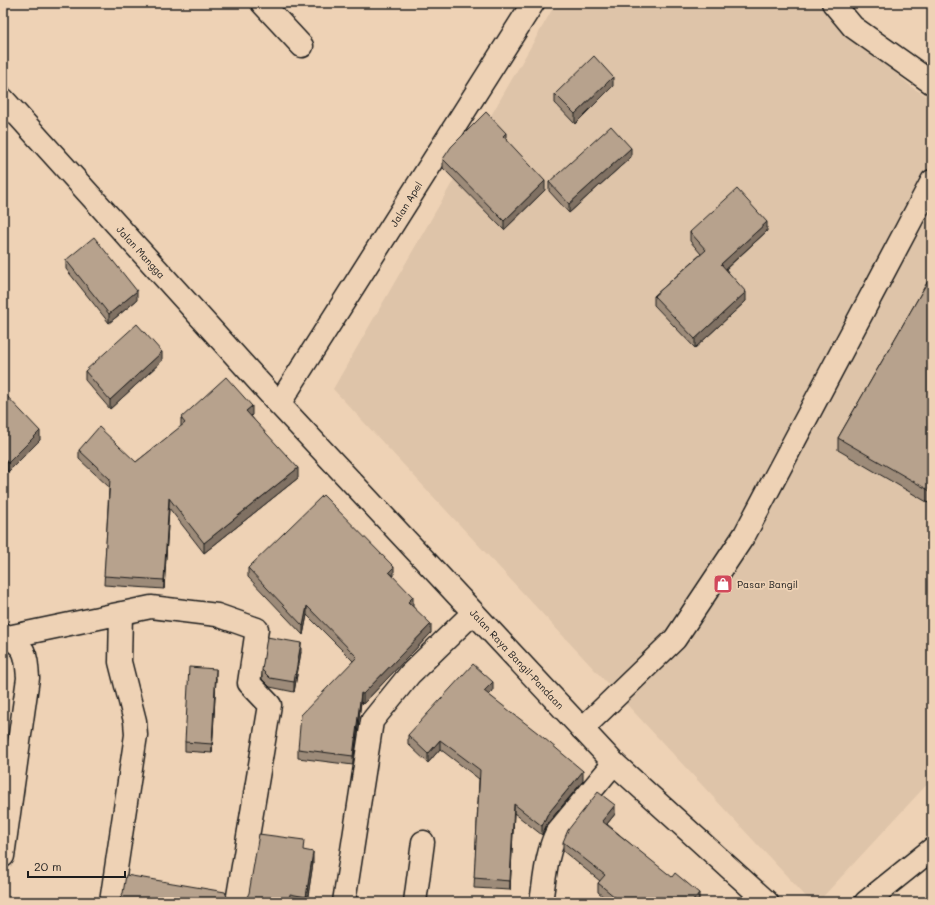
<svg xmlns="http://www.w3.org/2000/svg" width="935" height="905" font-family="Mali,sans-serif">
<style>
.built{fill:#dec4a9}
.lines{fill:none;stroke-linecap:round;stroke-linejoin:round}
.minor-casing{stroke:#1c1c1c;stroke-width:25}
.major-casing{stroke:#1c1c1c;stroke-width:25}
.minor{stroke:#eed2b5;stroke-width:22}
.major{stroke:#eed2b5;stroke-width:22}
.wall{fill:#9d8b79;stroke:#1c1c1c}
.shaded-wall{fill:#807163;stroke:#1c1c1c}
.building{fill:#b7a28d;stroke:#1c1c1c}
.labels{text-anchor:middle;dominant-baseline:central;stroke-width:3.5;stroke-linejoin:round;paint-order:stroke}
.street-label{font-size:10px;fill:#1c1c1c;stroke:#eed2b5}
.poi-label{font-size:10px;fill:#1c1c1c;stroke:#eed2b5;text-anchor:start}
</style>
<rect width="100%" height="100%" fill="#eed2b5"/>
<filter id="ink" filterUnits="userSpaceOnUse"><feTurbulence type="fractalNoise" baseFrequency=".025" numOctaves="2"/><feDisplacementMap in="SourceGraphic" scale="8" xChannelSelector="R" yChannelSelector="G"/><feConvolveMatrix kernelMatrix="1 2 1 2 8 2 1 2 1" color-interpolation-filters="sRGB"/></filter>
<g filter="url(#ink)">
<!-- built -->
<path class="built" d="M 556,3 L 816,3 L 913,88 L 932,99 L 932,779 L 818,902 L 811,902 L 333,389 Z"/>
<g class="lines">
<!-- minor casing -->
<g class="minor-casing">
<path id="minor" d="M 262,3 L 302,46
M 833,3 L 853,27 L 932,83
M 279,404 L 533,3
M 3,634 C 26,647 26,652 28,678 L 3,856
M 3,638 L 151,607 L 217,615 L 257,629 L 249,683 L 270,705 L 237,902
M 582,729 L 675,639 L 745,534 L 932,181
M 111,902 L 136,735 L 135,721 L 120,662 L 121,613
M 344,902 L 372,721 L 410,674 L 473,613
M 415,902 L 423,842
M 541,902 C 545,878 546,854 557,832 L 614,763
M 866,902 L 932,849"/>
</g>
<!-- major casing -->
<g class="major-casing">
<path id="major" d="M 3,99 L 279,404 L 614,763 L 767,902"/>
</g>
<!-- minor -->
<use href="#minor" class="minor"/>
<!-- major -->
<use href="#major" class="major"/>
</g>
<!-- wall -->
<path class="wall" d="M 613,86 L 575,124 L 555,103 L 555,94 Z
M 506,139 L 545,190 L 504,230 L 443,168 L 443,159 Z
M 631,157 L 569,213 L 549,191 L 549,182 Z
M 767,231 L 726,269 L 746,301 L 695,348 L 654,305 L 654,296 L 701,254 L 690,241 L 690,232 Z
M 66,260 L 137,300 L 109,323 L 66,269 Z
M 932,274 L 932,505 L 838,450 L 838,438 Z
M 162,361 L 110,409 L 85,380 L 85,371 Z
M 3,392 L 40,440 L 8,472 L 3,466 Z
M 252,415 L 251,416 L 298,478 L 204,553 L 169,508 L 164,589 L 104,585 L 109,487 L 79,459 L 79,450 L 136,462 L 181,427 L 181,418 Z
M 248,568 L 393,577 L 431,633 L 363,704 L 361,702 L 353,765 L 298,758 L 298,749 L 353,661 L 307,615 L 303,635 L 248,577 Z
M 301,652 L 294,692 L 270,687 L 262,679 L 262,670 Z
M 216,678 L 212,753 L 185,751 L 185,742 Z
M 493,691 L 489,695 L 583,781 L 547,824 L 542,835 L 514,813 L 510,890 L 474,888 L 479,779 L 440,749 L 428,763 L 408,744 L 408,735 Z
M 615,814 L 607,824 L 699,902 L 610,902 L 598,892 L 598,883 L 600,881 L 563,851 L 563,842 Z
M 304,851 L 313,863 L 307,902 L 242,902 L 246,899 Z"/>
<!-- shaded-wall -->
<path class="shaded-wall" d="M 613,77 L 613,86 L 575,124 L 575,114 Z
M 506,133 L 506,142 L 503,136 Z
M 631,148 L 631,157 L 569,213 L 569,204 Z
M 545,181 L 545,190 L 504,230 L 504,221 Z
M 767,222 L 767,231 L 721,273 L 721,264 Z
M 137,291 L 137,300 L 109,323 L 109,314 Z
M 746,292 L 746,301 L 695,348 L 695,339 Z
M 162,352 L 162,361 L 110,409 L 110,400 Z
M 252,406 L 252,415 L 246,420 L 246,411 Z
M 40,431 L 40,440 L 8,472 L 8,463 Z
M 298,468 L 298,478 L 204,553 L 204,543 Z
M 169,498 L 169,508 L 164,589 L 164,580 Z
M 394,567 L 394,576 L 389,572 Z
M 413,597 L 413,606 L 408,602 Z
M 307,606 L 307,615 L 303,635 L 303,626 Z
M 431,624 L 431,633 L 363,704 L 363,694 Z
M 301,643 L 301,652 L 294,692 L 294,682 Z
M 216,669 L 216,678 L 212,753 L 212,744 Z
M 493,682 L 493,691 L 484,700 L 484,691 Z
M 361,693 L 361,702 L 353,765 L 353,756 Z
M 440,740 L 440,749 L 428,763 L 428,754 Z
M 583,771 L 583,781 L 547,824 L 542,835 L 542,826 L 547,815 Z
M 514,804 L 514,813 L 510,890 L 510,881 Z
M 615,805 L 615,814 L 602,830 L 602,821 Z
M 313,852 L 313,863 L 307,902 L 306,902 L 306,897 Z
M 699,893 L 699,902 L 692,902 Z"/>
<!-- building -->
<path class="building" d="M 594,56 L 613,77 L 575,114 L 555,94 Z
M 486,112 L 506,133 L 503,136 L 545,181 L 504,221 L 443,159 L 451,147 Z
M 611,126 L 631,148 L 569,204 L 549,182 Z
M 737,189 L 767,222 L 721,264 L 746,292 L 695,339 L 654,296 L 706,250 L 690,232 Z
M 94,237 L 137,291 L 109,314 L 66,260 Z
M 932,274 L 932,492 L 838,438 Z
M 137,324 L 162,352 L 110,400 L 85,371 Z
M 226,377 L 252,406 L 246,411 L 298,468 L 204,543 L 169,498 L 164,580 L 104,576 L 110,479 L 79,450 L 99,427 L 136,462 L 185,423 L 181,418 Z
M 3,392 L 40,431 L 8,463 L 3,457 Z
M 323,495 L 394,567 L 389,572 L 413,597 L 408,602 L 431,624 L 363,694 L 361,693 L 353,756 L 298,749 L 301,715 L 357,657 L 307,606 L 303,626 L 248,568 Z
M 267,637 L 301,643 L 294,682 L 270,678 L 262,670 Z
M 473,664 L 493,682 L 484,691 L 538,733 L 583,771 L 547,815 L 542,826 L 514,804 L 510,881 L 474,878 L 480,770 L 440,740 L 428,754 L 408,735 Z
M 189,667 L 216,669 L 212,744 L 185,742 Z
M 598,792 L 615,805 L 602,821 L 672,877 L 675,873 L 699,893 L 692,902 L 621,902 L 598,883 L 605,875 L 563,842 L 568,830 Z
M 259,834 L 304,840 L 303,850 L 313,852 L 306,897 L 290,894 L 289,902 L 242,902 L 246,899 L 249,893 Z
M 126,875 L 225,892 L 229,901 L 232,902 L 118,902 L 123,893 Z"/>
</g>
<!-- icons -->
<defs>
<g id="shop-square" transform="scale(1)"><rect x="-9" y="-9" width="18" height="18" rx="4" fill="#d1495b" stroke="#eed2b5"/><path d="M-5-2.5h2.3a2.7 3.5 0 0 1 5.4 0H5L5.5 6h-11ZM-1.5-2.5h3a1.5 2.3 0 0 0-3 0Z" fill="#fff"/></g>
</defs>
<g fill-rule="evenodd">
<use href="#shop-square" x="723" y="584"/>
</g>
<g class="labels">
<!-- street labels -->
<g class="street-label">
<text transform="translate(406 204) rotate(-58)">Jalan Apel</text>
<text transform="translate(141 252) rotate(48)">Jalan Mangga</text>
<text transform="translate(517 659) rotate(47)">Jalan Raya Bangil-Pandaan</text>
</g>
<!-- poi labels -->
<g class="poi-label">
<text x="737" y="584">Pasar Bangil</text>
</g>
</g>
<!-- margin -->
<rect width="935" height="905" fill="none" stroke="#eed2b5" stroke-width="16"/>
<rect x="8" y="8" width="919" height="889" fill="none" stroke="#1c1c1c" stroke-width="1.5" filter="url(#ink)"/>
<!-- scale -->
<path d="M28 871v6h97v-6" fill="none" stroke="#1c1c1c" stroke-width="2"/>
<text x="34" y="871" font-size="12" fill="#1c1c1c" stroke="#eed2b5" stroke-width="3" paint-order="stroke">20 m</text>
</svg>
